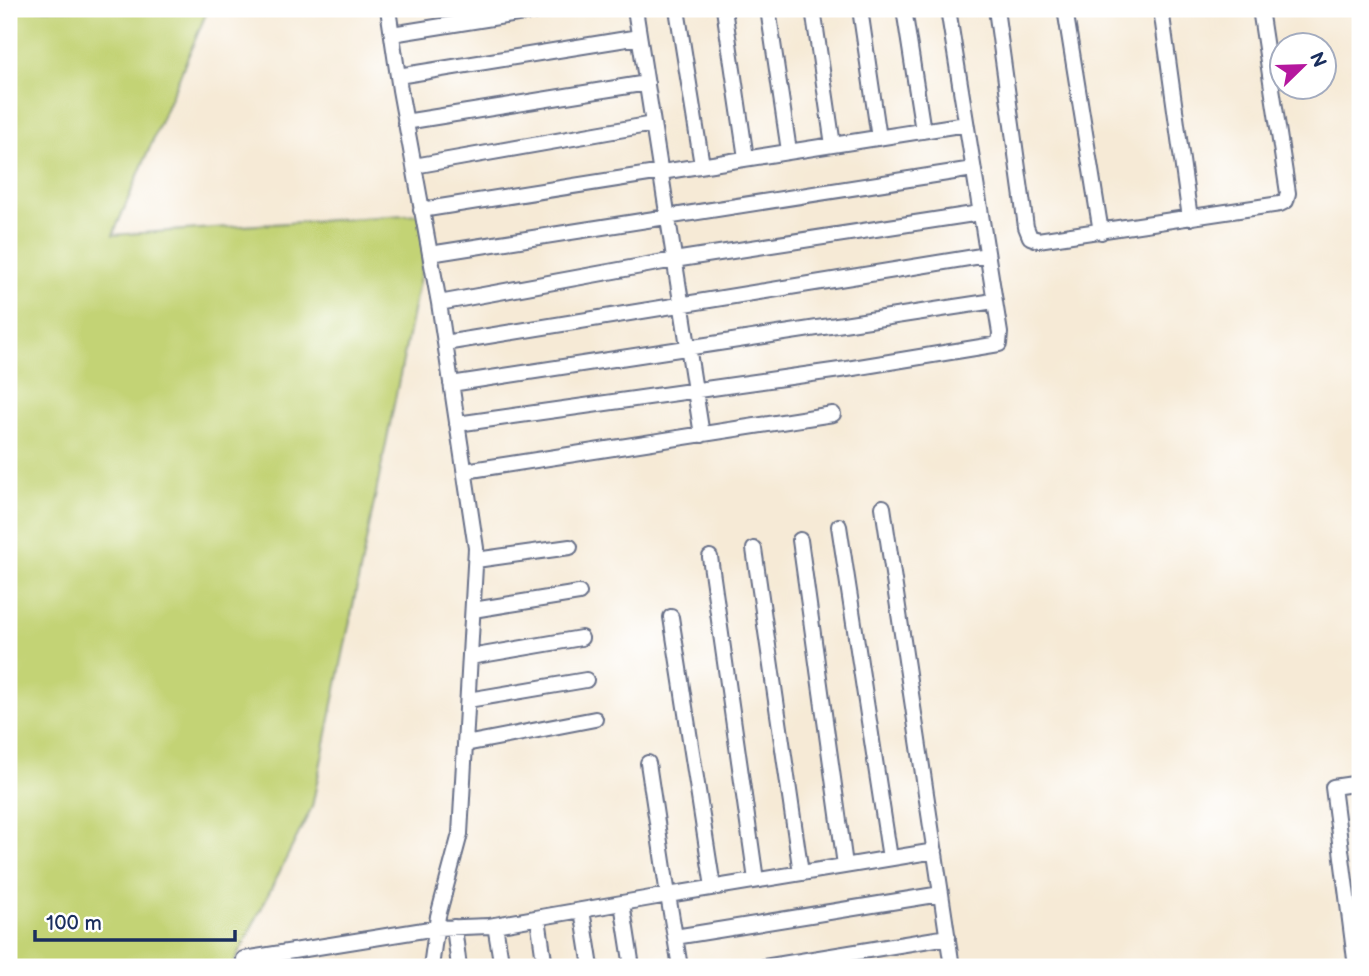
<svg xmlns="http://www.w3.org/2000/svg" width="1369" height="976" font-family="'Balsamiq Sans',sans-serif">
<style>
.green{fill:#c3d375;stroke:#6f816a;stroke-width:2}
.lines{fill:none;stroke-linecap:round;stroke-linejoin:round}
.minor-casing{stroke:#687088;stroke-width:18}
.minor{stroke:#fff;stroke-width:14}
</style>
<rect width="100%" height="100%" fill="#fff"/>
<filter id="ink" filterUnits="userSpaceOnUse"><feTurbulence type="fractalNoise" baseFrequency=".0143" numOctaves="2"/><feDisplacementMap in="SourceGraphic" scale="14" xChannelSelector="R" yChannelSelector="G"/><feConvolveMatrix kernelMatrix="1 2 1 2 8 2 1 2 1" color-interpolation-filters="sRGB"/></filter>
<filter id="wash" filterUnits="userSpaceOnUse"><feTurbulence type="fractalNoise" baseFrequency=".00686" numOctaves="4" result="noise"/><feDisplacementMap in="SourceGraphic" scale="28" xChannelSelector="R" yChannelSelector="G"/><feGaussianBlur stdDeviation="1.57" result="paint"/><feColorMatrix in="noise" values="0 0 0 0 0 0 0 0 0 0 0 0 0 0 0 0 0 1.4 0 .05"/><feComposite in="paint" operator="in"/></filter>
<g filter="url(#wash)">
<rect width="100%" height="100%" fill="#f6ead6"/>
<!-- green -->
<path class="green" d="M 9,9 L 208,9 L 113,235 L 433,213 L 312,807 L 232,967 L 9,967 Z"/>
</g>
<g filter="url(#ink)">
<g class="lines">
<!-- minor casing -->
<g class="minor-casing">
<path id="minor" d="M 388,9 L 400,90 L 439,303 L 476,548 L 460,834 L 438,916 L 431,967
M 635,9 L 702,435
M 677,9 L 702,165
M 724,9 L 746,158
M 768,9 L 789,151
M 813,9 L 833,145
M 860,9 L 879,138
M 904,9 L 923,131
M 996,9 L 1026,227 L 1030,237 L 1038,240 L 1280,204 L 1286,201 L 1288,193 L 1260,9
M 1065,9 L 1101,232
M 1161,9 L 1190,218
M 392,34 L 549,9
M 398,76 L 639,37
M 405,122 L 647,83
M 414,166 L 653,124
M 421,210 L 966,124
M 430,254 L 973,169
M 439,303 L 674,260 L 980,213
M 445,343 L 987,255
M 451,384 L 994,301
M 457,424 L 847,369 L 999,344 L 1000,333 L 948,9
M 465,471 L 833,414
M 883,507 L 952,967
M 839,526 L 890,858
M 800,540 L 845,865
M 754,549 L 801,873
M 710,557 L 756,880
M 476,560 L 570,547
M 473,610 L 579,593
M 671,617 L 713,887
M 470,657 L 581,638
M 468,700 L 586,680
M 465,744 L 595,719
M 622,903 L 632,967
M 582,910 L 591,967
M 538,918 L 545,967
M 495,925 L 502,967
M 454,927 L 459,967
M 675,937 L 941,894
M 244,959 L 436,928 L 489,926 L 668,895 L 648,763
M 680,967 L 668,895 L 935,851
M 764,967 L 948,937
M 1356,967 L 1333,787 L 1360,783"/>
</g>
<!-- minor -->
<use href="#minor" class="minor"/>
</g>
</g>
<!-- margin -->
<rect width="1369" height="976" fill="none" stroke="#fff" stroke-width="35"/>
<!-- north arrow -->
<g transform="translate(1303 66) rotate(67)"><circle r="33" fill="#ffffff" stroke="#a4acbf" stroke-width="2"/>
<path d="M0-5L12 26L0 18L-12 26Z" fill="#b5179e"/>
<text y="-10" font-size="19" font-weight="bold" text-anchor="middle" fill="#1b2f5e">N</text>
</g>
<!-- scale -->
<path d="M35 930v10h200v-10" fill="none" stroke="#1b2f5e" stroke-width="3.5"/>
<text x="46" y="930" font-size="21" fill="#1b2f5e" stroke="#ffffff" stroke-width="5" paint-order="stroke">100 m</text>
</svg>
